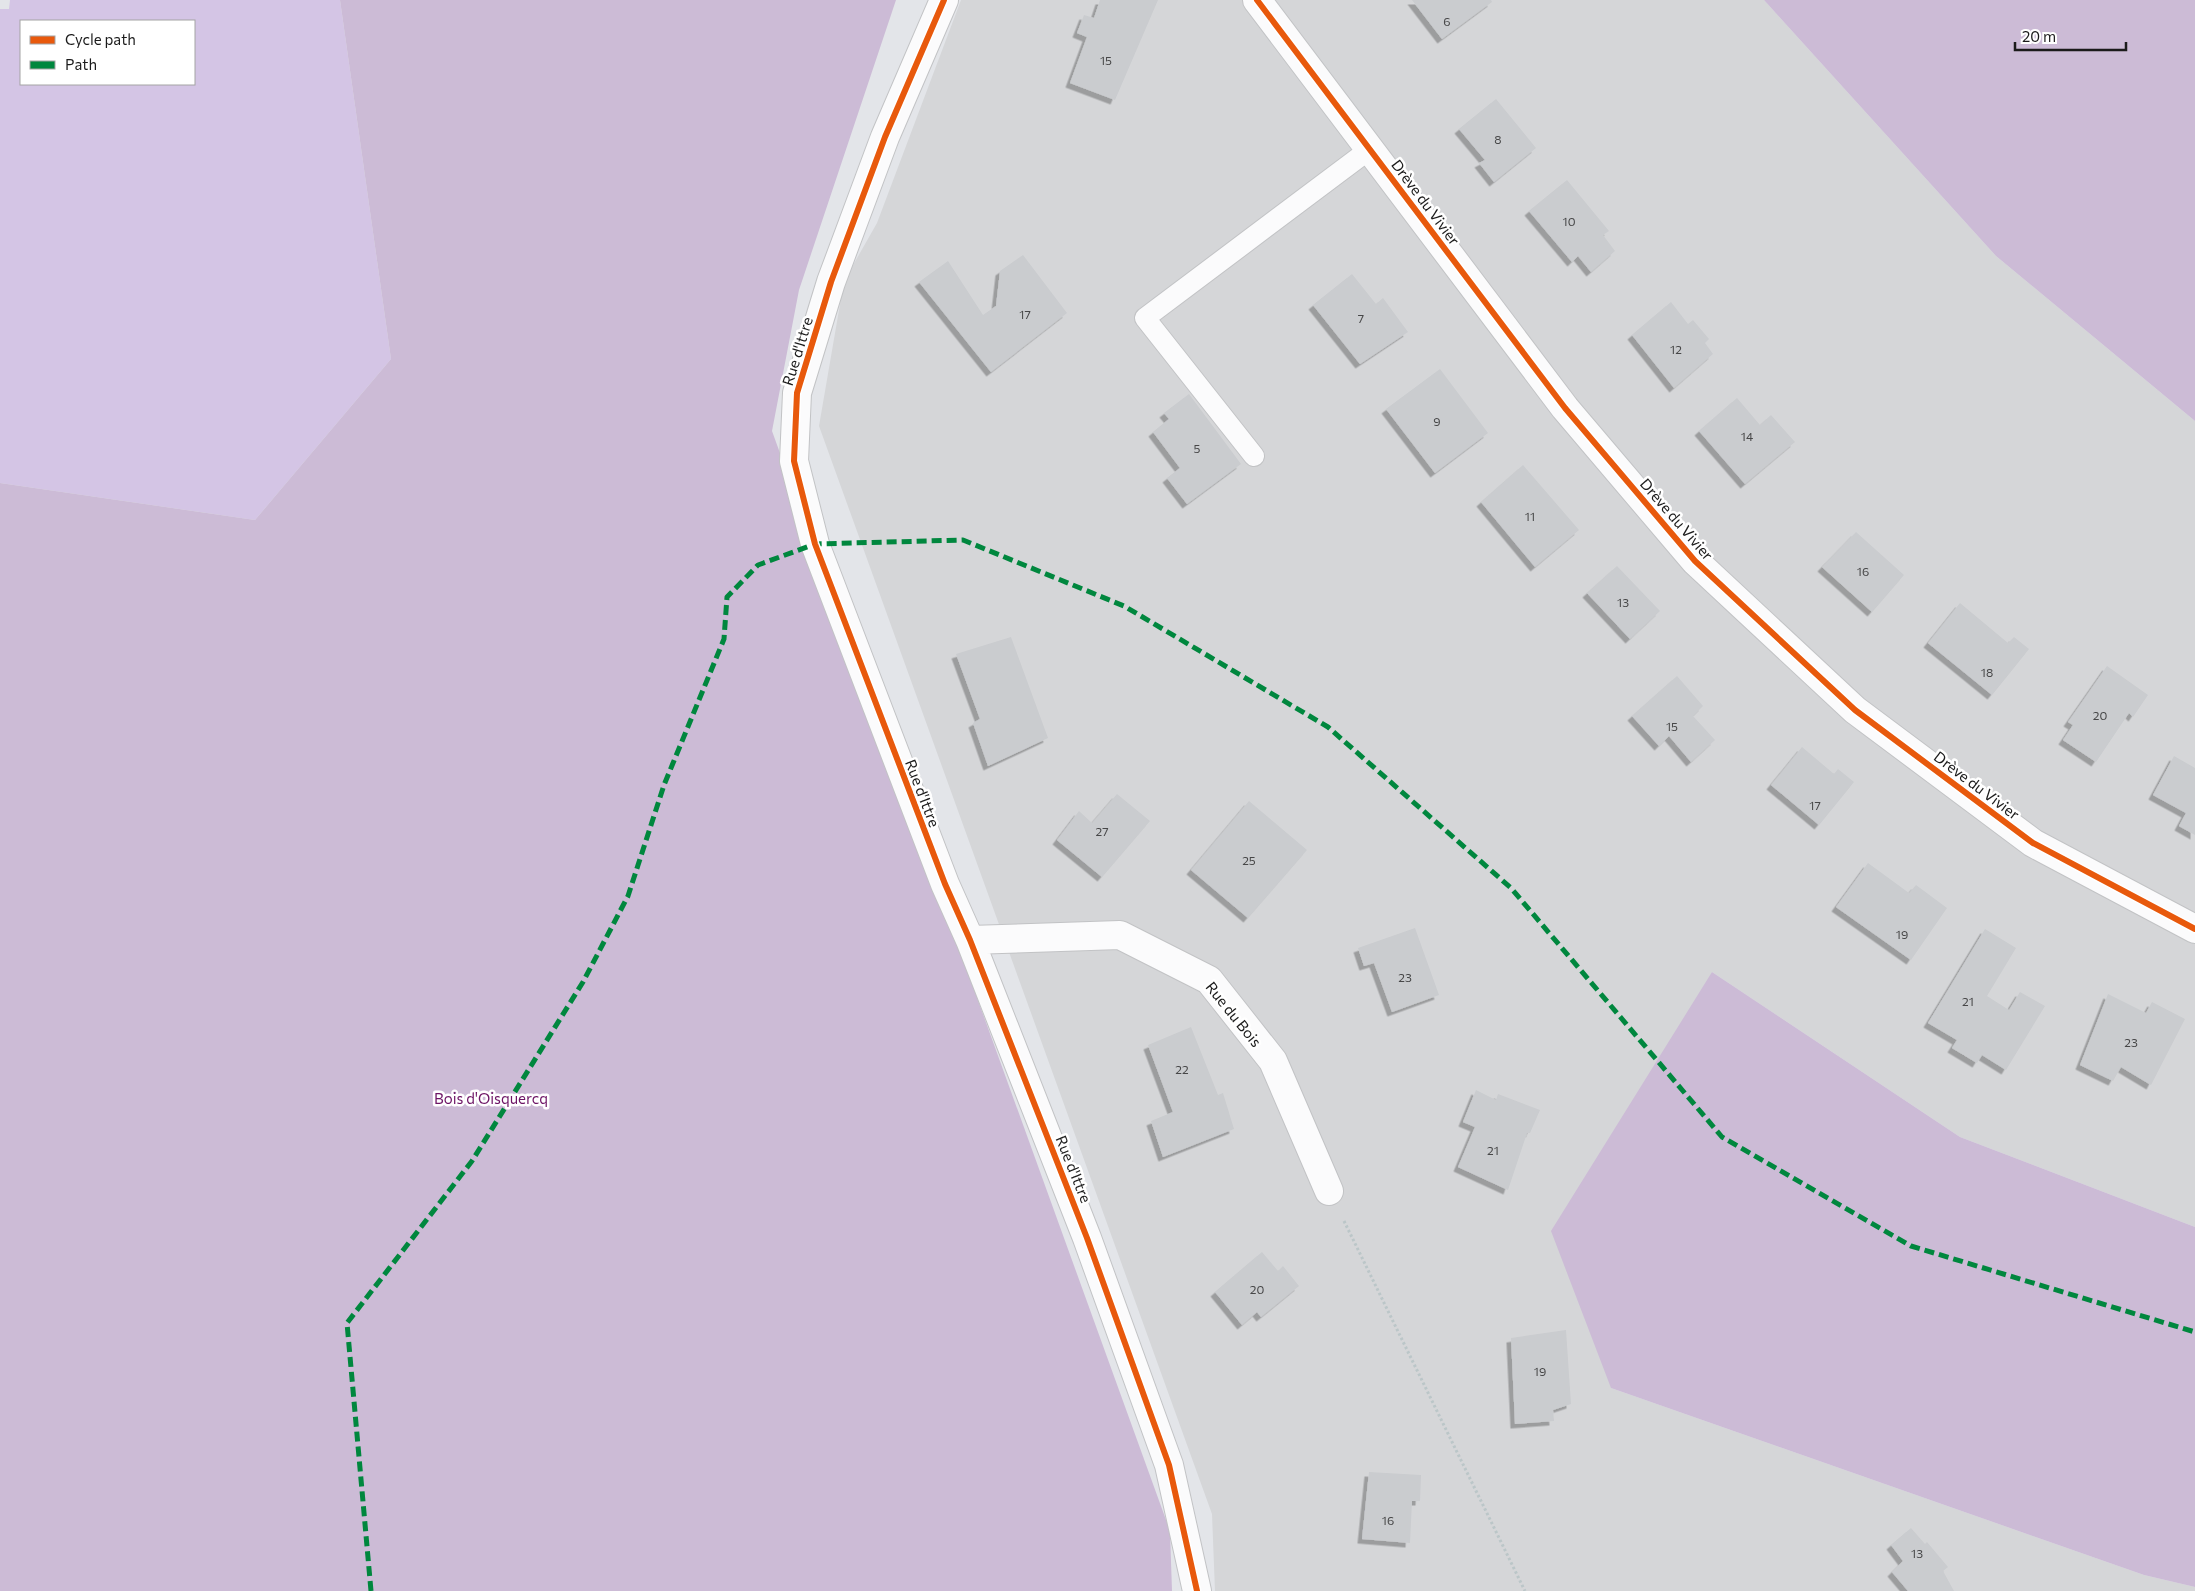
<svg xmlns="http://www.w3.org/2000/svg" width="2195" height="1591" font-family="Commissioner,sans-serif">
<style>
.residential{fill:#d5d6d8}
.grass{fill:#d4c5e5;fill-rule:evenodd}
.forest{fill:#ccbbd6}
.building{fill:#cacccf;filter:url(#shadow)}
.lines{fill:none;stroke-linecap:round;stroke-linejoin:round}
.service-casing{stroke:#c2c3c5;stroke-width:22}
.minor-casing{stroke:#c2c3c5;stroke-width:30}
.path{stroke:#bbc6c8;stroke-width:3;stroke-dasharray:2.5 2.5;stroke-linecap:butt}
.service{stroke:#fbfbfc;stroke-width:20}
.minor{stroke:#fbfbfc;stroke-width:28}
.quiet{stroke:#00873e;stroke-width:5;stroke-dasharray:10 5;stroke-linecap:butt}
.cycleway-casing{stroke:#fff;stroke-width:9}
.cycleway{stroke:#e8590c;stroke-width:6}
.labels{text-anchor:middle;dominant-baseline:central;stroke-width:5;stroke-linejoin:round;paint-order:stroke}
.number-label{font-size:12px;fill:#474748}
.street-label{font-size:15px;fill:#1b1b1b;stroke:#fff}
.park-label{font-size:15px;fill:#6d1465;stroke:#fff}
</style>
<defs>
<filter id="shadow"><feDropShadow dx="-4.5" dy="4.5" stdDeviation="0" flood-color="#0004"/></filter>
</defs>
<rect width="100%" height="100%" fill="#e3e5e9"/>
<!-- residential -->
<path class="residential" d="M 961,0 L 1764,0 L 1996,256 L 2195,421 L 2195,1227 L 1960,1137 L 1712,972 L 1611,1388 L 2144,1575 L 2195,1587 L 2195,1591 L 1215,1591 L 1212,1514 L 819,426 L 844,281 L 877,223 Z"/>
<!-- grass -->
<path class="grass" d="M 10,0 L 340,0 L 391,359 L 255,520 L 0,483 L 0,9 L 9,9 ZM 21,21 L 194,21 L 194,84 L 21,84 Z"/>
<!-- forest -->
<path class="forest" d="M 340,0 L 896,0 L 799,290 L 772,431 L 1170,1531 L 1172,1591 L 0,1591 L 0,483 L 255,520 L 391,359 Z
M 1764,0 L 2195,0 L 2195,421 L 1996,256 Z
M 1712,972 L 1960,1137 L 2195,1227 L 2195,1587 L 2144,1575 L 1611,1388 L 1551,1231 Z"/>
<!-- building -->
<path class="building" d="M 1100,0 L 1158,0 L 1115,100 L 1070,83 L 1087,37 L 1077,33 L 1084,15 L 1094,18 Z
M 1412,0 L 1491,0 L 1492,2 L 1442,39 Z
M 1496,99 L 1536,148 L 1494,182 L 1479,163 L 1485,160 L 1459,129 Z
M 1567,180 L 1609,231 L 1603,235 L 1615,251 L 1591,272 L 1578,256 L 1572,262 L 1529,211 Z
M 1023,255 L 1067,313 L 991,372 L 919,282 L 948,261 L 983,315 L 996,306 L 1000,271 Z
M 1352,274 L 1376,304 L 1383,298 L 1408,332 L 1360,364 L 1313,305 Z
M 1671,302 L 1688,324 L 1693,320 L 1709,339 L 1705,343 L 1713,354 L 1674,388 L 1632,335 Z
M 1440,369 L 1488,433 L 1435,473 L 1386,409 Z
M 1189,394 L 1241,464 L 1187,504 L 1167,478 L 1180,468 L 1153,432 L 1169,419 L 1164,413 Z
M 1737,398 L 1760,425 L 1771,415 L 1795,442 L 1745,484 L 1699,431 Z
M 1523,465 L 1579,530 L 1535,567 L 1481,502 Z
M 1856,532 L 1904,575 L 1872,612 L 1822,567 Z
M 1617,566 L 1660,611 L 1630,639 L 1587,593 Z
M 1960,603 L 2008,643 L 2014,637 L 2029,649 L 1992,695 L 1928,643 Z
M 1011,637 L 1048,738 L 988,766 L 973,723 L 980,719 L 956,654 Z
M 2107,666 L 2148,695 L 2133,717 L 2129,713 L 2096,762 L 2063,740 L 2073,725 L 2068,722 Z
M 1677,676 L 1703,706 L 1693,716 L 1715,740 L 1691,762 L 1669,736 L 1659,746 L 1632,716 Z
M 1802,747 L 1834,774 L 1838,769 L 1854,782 L 1819,825 L 1771,785 Z
M 2174,756 L 2195,768 L 2195,835 L 2179,826 L 2186,813 L 2153,795 Z
M 1117,794 L 1150,821 L 1102,877 L 1057,840 L 1079,811 L 1092,823 Z
M 1249,801 L 1307,850 L 1248,918 L 1191,870 Z
M 1868,863 L 1909,893 L 1916,885 L 1947,908 L 1911,960 L 1836,907 Z
M 1415,928 L 1439,995 L 1392,1012 L 1374,963 L 1364,966 L 1358,948 Z
M 1985,929 L 2016,948 L 1987,996 L 2009,1010 L 2020,992 L 2045,1006 L 2006,1070 L 1982,1055 L 1977,1063 L 1952,1048 L 1957,1040 L 1928,1023 Z
M 2108,994 L 2146,1013 L 2152,1002 L 2185,1019 L 2151,1085 L 2121,1067 L 2113,1081 L 2080,1065 Z
M 1191,1027 L 1218,1095 L 1223,1093 L 1234,1129 L 1163,1157 L 1151,1121 L 1173,1112 L 1148,1045 Z
M 1476,1090 L 1496,1100 L 1498,1094 L 1540,1110 L 1530,1133 L 1527,1133 L 1508,1190 L 1458,1167 L 1475,1127 L 1463,1122 Z
M 1262,1252 L 1278,1271 L 1283,1266 L 1299,1286 L 1261,1317 L 1257,1312 L 1242,1325 L 1215,1292 Z
M 1566,1330 L 1571,1404 L 1553,1410 L 1554,1421 L 1515,1424 L 1511,1338 Z
M 1369,1472 L 1421,1475 L 1420,1501 L 1412,1501 L 1410,1543 L 1362,1539 Z
M 1911,1528 L 1925,1544 L 1927,1542 L 1948,1567 L 1943,1571 L 1954,1591 L 1908,1591 L 1892,1572 L 1903,1561 L 1891,1545 Z"/>
<g class="lines">
<!-- service casing -->
<g class="service-casing">
<path id="service" d="M 1254,456 L 1145,318 L 1370,149"/>
</g>
<!-- minor casing -->
<g class="minor-casing">
<path id="minor" d="M 944,0 L 885,137 L 831,282 L 797,393 L 794,461 L 815,544 L 945,884 L 970,940 L 1087,1238 L 1169,1465 L 1197,1591
M 1257,0 L 1565,408 L 1695,561 L 1855,710 L 2033,843 L 2195,929
M 970,940 L 1120,935 L 1209,980 L 1273,1061 L 1329,1191"/>
</g>
<!-- path -->
<path class="path" d="M 1344,1221 L 1525,1591"/>
<!-- service -->
<use href="#service" class="service"/>
<!-- minor -->
<use href="#minor" class="minor"/>
<!-- quiet -->
<path class="quiet" d="M 371,1591 L 347,1323 L 472,1161 L 583,982 L 628,896 L 664,785 L 724,639 L 727,597 L 758,565 L 815,544 L 963,540 L 1124,606 L 1328,727 L 1511,888 L 1722,1137 L 1911,1246 L 2195,1332"/>
<!-- cycleway casing -->
<g class="cycleway-casing">
<path id="cycleway" d="M 944,0 L 885,137 L 831,282 L 797,393 L 794,461 L 815,544 L 945,884 L 970,940 L 1087,1238 L 1169,1465 L 1197,1591
M 1257,0 L 1565,408 L 1695,561 L 1855,710 L 2033,843 L 2195,929"/>
</g>
<!-- cycleway -->
<use href="#cycleway" class="cycleway"/>
</g>
<g class="labels">
<!-- number labels -->
<g class="number-label">
<text x="1447" y="21">6</text>
<text x="1106" y="60">15</text>
<text x="1498" y="139">8</text>
<text x="1569" y="221">10</text>
<text x="1025" y="314">17</text>
<text x="1361" y="318">7</text>
<text x="1676" y="349">12</text>
<text x="1437" y="421">9</text>
<text x="1747" y="436">14</text>
<text x="1197" y="448">5</text>
<text x="1530" y="516">11</text>
<text x="1863" y="571">16</text>
<text x="1623" y="602">13</text>
<text x="1987" y="672">18</text>
<text x="2100" y="715">20</text>
<text x="1672" y="726">15</text>
<text x="1815" y="805">17</text>
<text x="1102" y="831">27</text>
<text x="1249" y="860">25</text>
<text x="1902" y="934">19</text>
<text x="1405" y="977">23</text>
<text x="1968" y="1001">21</text>
<text x="2131" y="1042">23</text>
<text x="1182" y="1069">22</text>
<text x="1493" y="1150">21</text>
<text x="1257" y="1289">20</text>
<text x="1540" y="1371">19</text>
<text x="1388" y="1520">16</text>
<text x="1917" y="1553">13</text>
</g>
<!-- street labels -->
<g class="street-label">
<text transform="translate(1426 202) rotate(53)">Drève du Vivier</text>
<text transform="translate(797 351) rotate(-73)">Rue d'Ittre</text>
<text transform="translate(1677 519) rotate(49)">Drève du Vivier</text>
<text transform="translate(1977 785) rotate(37)">Drève du Vivier</text>
<text transform="translate(923 793) rotate(69)">Rue d'Ittre</text>
<text transform="translate(1234 1014) rotate(51)">Rue du Bois</text>
<text transform="translate(1074 1169) rotate(68)">Rue d'Ittre</text>
</g>
<!-- park labels -->
<g class="park-label">
<text x="491" y="1098">Bois d'Oisquercq</text>
</g>
</g>
<!-- legend -->
<rect x="20" y="20" width="175" height="65" fill="#ffffff" stroke="#a4a4a4"/>
<rect x="30" y="36" width="25" height="8" fill="#e8590c" stroke="#a4a4a4"/>
<text x="65" y="45" font-size="15" fill="#1b1b1b">Cycle path</text>
<rect x="30" y="61" width="25" height="8" fill="#00873e" stroke="#a4a4a4"/>
<text x="65" y="70" font-size="15" fill="#1b1b1b">Path</text>
<!-- scale -->
<path d="M2015 42v8h111v-8" fill="none" stroke="#1b1b1b" stroke-width="2.5"/>
<text x="2022" y="42" font-size="15" fill="#1b1b1b" stroke="#ffffff" stroke-width="4" paint-order="stroke">20 m</text>
</svg>
